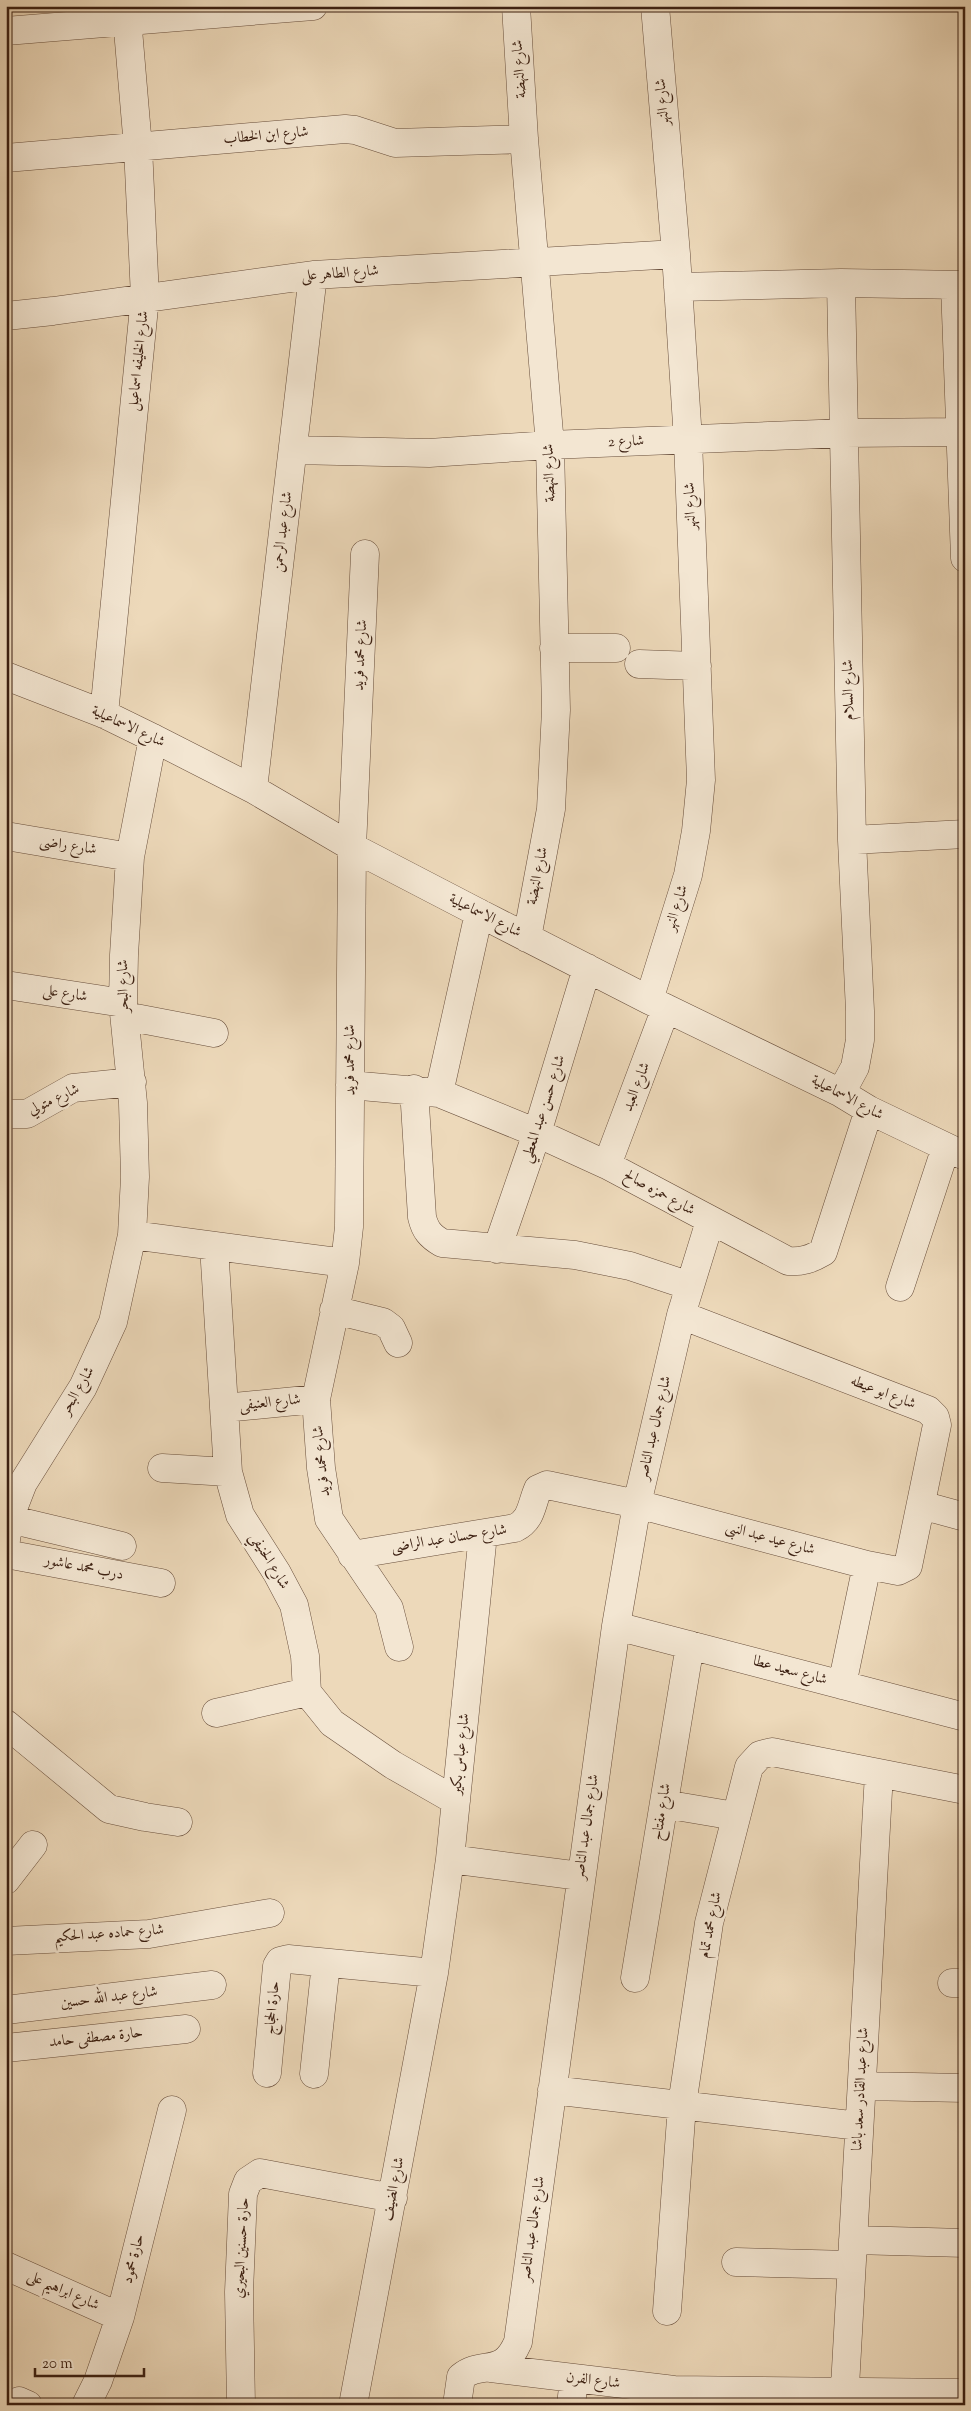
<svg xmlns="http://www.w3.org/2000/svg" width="971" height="2411" font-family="'Sorts Mill Goudy',Amiri,serif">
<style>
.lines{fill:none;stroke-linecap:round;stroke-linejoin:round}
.minor-casing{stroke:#684e3b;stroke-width:29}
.minor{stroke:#f3e6d2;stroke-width:28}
.labels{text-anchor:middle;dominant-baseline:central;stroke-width:5;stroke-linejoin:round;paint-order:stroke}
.street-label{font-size:15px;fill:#3b1f11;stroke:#f3e6d2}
</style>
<rect width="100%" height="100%" fill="#edd9ba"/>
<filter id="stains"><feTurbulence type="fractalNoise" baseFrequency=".004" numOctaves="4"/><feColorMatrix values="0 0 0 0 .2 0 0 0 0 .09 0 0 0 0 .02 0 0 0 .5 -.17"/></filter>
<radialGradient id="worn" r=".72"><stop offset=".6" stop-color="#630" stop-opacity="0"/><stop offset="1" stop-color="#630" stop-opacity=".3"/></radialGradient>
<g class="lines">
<!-- minor casing -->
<g class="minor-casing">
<path id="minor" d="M 516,6 L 524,139 L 550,445 L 556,710 L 551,809 L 527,938
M 6,31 L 313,6
M 6,158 L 345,129 L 355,130 L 395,143 L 524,139
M 841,283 L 852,840 L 860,1011 L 860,1040 L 855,1067 L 841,1093
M 955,285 L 965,558
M 678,287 L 841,283 L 965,285
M 6,316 L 53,311 L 313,275 L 676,254
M 293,450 L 429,453 L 550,445 L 845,433 L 959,432
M 365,554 L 352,847 L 349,1227 L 345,1263 L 316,1399 L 321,1468 L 329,1519 L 389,1608 L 399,1647
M 554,648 L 616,648
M 639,664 L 697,666
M 6,676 L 104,714 L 153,738 L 253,789 L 352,847 L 479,913 L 649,1000 L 841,1093 L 869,1110 L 965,1156
M 104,714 L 145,297 L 138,147 L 126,6
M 253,789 L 313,275
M 6,836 L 130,857
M 852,840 L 965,834
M 6,985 L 123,1003
M 649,1000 L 688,875 L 696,831 L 701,780 L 688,440 L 676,254 L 655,6
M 125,1016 L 214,1033
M 350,1085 L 439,1093 L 537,1133 L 607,1165 L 788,1261 C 802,1262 811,1259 823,1252 L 869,1110
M 414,1089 L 422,1217 C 425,1230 430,1236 442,1243 L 575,1255 L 630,1266 L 690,1286
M 439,1093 L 479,913
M 6,1114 L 27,1114 L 73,1088 L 132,1082
M 607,1165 L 666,1008
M 132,1235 L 345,1263
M 214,1246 L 228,1472 L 240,1515 L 277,1573 L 294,1605 L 305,1656 L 307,1692 L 332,1723 L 393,1765 L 456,1801
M 497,1249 L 537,1133 L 587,968
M 900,1287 L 946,1147
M 334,1310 L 383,1322 L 391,1328 L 398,1343
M 224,1408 L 316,1399
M 162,1468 L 228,1472
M 921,1505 L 965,1517
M 9,1519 L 122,1546
M 6,1540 L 9,1519 L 23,1483 L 83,1387 L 113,1322 L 132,1235 L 135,1177 L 133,1103 L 123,1003 L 124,955 L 130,857 L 153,738
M 6,1554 L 161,1583
M 352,1555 L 515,1528 C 532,1520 531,1505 538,1489 L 547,1485 L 637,1504 L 867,1565 L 898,1571 L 908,1566 L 937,1425 L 935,1417 L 928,1410 L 681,1315
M 616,1626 L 965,1717
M 842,1685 L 867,1565
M 216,1713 L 307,1692
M 6,1724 L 109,1809 L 145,1817 L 178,1822
M 664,1804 L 735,1816
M 450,1859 L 580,1876
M 6,1880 L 33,1845
M 6,1941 L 149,1934 L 270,1913
M 635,1978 L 690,1645
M 952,1983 L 965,1983
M 6,2010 L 212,1985
M 6,2048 L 186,2029
M 267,2073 L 277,1966 L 280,1961 L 288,1959 L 434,1973
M 314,2074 L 326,1963
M 862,2086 L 965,2088
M 552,2090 L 859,2126
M 853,2240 L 965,2243
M 736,2262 L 851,2265
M 6,2266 L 120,2317
M 667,2311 L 682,2105 L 709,1923 L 749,1767 L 760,1755 L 772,1752 L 965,1790
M 491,2368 L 674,2390 L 965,2393
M 19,2401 L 28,2405
M 86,2405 L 98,2381 L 120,2317 L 172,2110
M 241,2405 L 239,2292 L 243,2194 L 248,2181 L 260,2173 L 393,2198
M 353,2405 L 434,1973 L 450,1859 L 483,1534
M 457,2405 L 461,2377 C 483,2359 502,2379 518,2342 L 616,1626 L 637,1504 L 681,1315 L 710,1221
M 571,2405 L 574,2379
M 844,2405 L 879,1773"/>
</g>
<!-- minor -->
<use href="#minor" class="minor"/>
</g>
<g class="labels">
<!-- street labels -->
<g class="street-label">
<text transform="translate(520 69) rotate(-94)">شارع النهضة</text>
<text transform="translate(663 102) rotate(-95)">شارع النهر</text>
<text transform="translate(266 136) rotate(-5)">شارع ابن الخطاب</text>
<text transform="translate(340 274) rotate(-4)">شارع الطاهر على</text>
<text transform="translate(139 361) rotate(-84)">شارع الخليفه اسماعيل</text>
<text transform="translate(626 442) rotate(-2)">شارع 2</text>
<text transform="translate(550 473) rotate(-92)">شارع النهضة</text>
<text transform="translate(691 506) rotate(-92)">شارع النهر</text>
<text transform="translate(283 532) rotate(-83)">شارع عبد الرحمن</text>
<text transform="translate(361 655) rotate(-87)">شارع محمد فريد</text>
<text transform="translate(849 690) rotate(-91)">شارع السلام</text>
<text transform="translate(128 727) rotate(25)">شارع الاسماعيلية</text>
<text transform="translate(68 846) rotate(9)">شارع راضى</text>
<text transform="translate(538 876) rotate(-79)">شارع النهضة</text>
<text transform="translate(677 908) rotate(-73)">شارع النهر</text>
<text transform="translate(485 916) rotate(27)">شارع الاسماعيلية</text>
<text transform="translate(124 986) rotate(-91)">شارع البحر</text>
<text transform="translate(65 994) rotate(9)">شارع على</text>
<text transform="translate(350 1060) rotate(-90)">شارع محمد فريد</text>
<text transform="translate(637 1087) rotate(-69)">شارع العبد</text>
<text transform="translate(847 1098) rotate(28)">شارع الاسماعيلية</text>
<text transform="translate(54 1100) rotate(-25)">شارع متولي</text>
<text transform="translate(544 1109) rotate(-72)">شارع حسن عبد المعطي</text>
<text transform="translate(659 1193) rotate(29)">شارع حمزه صالح</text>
<text transform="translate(78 1391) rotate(-60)">شارع البحر</text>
<text transform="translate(883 1393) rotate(21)">شارع ابو عيطه</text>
<text transform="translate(270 1403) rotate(-6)">شارع العنيفى</text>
<text transform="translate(655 1428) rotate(-77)">شارع جمال عبد الناصر</text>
<text transform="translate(322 1461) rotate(-96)">شارع محمد فريد</text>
<text transform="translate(449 1539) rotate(-9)">شارع حسان عبد الراضى</text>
<text transform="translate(770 1539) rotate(15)">شارع عيد عبد النبى</text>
<text transform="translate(269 1561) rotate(59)">شارع الحنيفي</text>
<text transform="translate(84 1568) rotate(11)">درب محمد عاشور</text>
<text transform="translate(790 1671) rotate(15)">شارع سعيد عطا</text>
<text transform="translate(461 1754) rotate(-84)">شارع عباس بكير</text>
<text transform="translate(662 1812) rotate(-81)">شارع مفتاح</text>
<text transform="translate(587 1827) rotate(-82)">شارع جمال عبد الناصر</text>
<text transform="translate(711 1925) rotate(-79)">شارع محمد تمام</text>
<text transform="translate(109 1934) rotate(-4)">شارع حماده عبد الحكيم</text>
<text transform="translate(109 1998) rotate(-7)">شارع عبد الله حسين</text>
<text transform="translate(273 2008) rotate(-85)">حارة الحجاج</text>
<text transform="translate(96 2038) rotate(-6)">حارة مصطفى حامد</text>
<text transform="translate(861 2089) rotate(-87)">شارع عبد القادر سعد باشا</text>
<text transform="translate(394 2189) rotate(-79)">شارع الضيف</text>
<text transform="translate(533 2229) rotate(-82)">شارع جمال عبد الناصر</text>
<text transform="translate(242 2248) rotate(-87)">حارة حسنين البحيري</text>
<text transform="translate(134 2259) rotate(-76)">حارة محمود</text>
<text transform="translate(63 2291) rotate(24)">شارع ابراهيم على</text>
<text transform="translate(593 2381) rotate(7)">شارع الفرن</text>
</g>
</g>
<!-- margin -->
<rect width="971" height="2411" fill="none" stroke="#edd9ba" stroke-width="25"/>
<rect x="8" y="8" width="956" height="2396" fill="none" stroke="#3b1f11" stroke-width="2.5"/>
<rect x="12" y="12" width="946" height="2386" fill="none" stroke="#3b1f11"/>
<!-- scale -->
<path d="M35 2368v8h109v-8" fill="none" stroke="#3b1f11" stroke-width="2.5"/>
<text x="42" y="2368" font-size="15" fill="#3b1f11" stroke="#f3e6d2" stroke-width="4" paint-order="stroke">20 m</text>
<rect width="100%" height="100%" filter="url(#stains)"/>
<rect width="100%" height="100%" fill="url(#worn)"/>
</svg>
